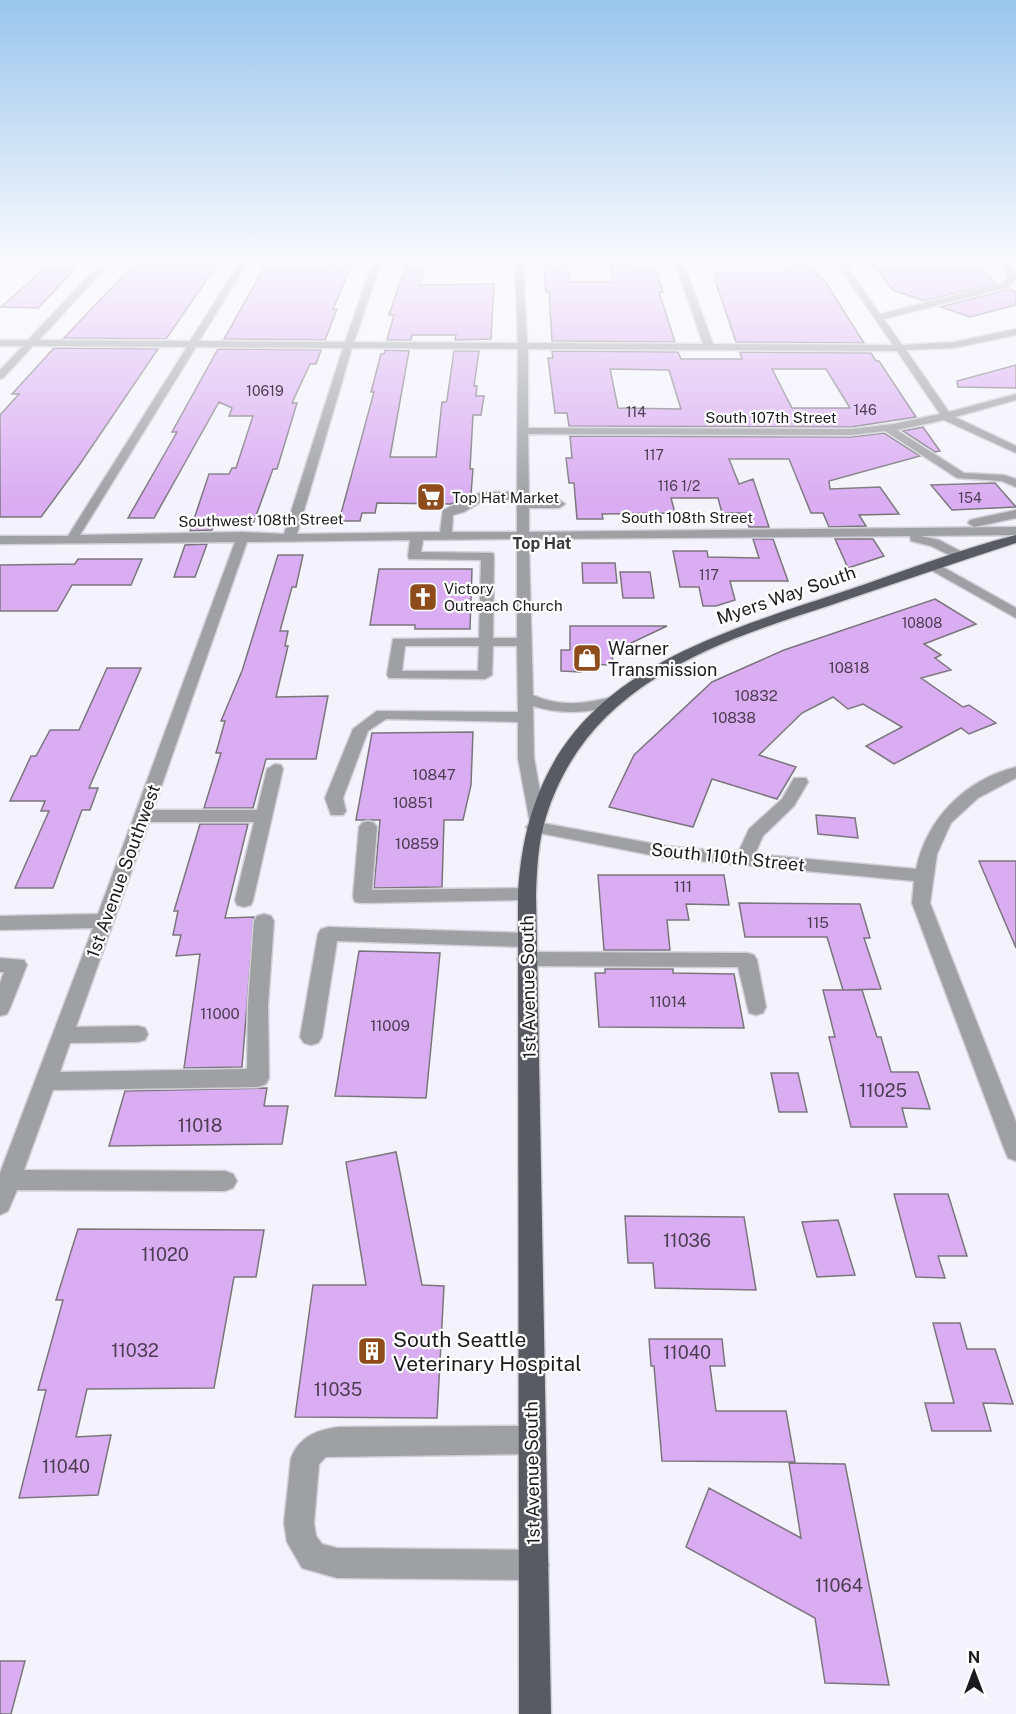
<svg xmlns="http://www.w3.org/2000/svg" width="1016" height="1714" font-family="'Public Sans',sans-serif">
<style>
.building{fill:#daacf2;stroke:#7b767e;stroke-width:1.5;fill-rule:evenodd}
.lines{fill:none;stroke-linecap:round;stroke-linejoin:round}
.minor-casing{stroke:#d1d0d9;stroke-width:3}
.major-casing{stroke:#d1d0d9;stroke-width:3}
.minor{fill:#9ea0a3;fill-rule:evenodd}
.major{fill:#585b61;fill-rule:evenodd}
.labels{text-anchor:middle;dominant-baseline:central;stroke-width:4.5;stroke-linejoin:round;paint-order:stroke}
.far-number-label{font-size:14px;fill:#4b3e53}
.far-street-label{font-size:15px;fill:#1b1a1e;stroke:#fff}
.far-poi-label{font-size:15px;fill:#1b1a1e;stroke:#fff;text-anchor:start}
.number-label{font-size:15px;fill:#4b3e53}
.far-neighbourhood-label{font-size:16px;font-weight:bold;fill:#38373f;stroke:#fff}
.street-label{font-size:18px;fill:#1b1a1e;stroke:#fff}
.poi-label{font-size:18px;fill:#1b1a1e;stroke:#fff;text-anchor:start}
.near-number-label{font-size:18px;fill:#4b3e53}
.near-poi-label{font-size:21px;fill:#1b1a1e;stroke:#fff;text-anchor:start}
</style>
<rect width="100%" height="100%" fill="#f4f3fd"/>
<!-- building -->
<path class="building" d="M 330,262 L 353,262 L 333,309 L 337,309 L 325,340 L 224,339 L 264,268 L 328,268 Z
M 407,262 L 426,262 L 420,285 L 494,284 L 491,339 L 455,340 L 456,335 L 412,335 L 411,340 L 387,340 L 394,315 L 389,315 Z
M 548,262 L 567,262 L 570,282 L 613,282 L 610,264 L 629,264 L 630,269 L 656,269 L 663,292 L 659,292 L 675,342 L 552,341 L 549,292 L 546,292 L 545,281 L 545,266 L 549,266 Z
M 872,263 L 898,263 L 902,269 L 982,269 L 996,283 L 924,301 L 893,290 Z
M 133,265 L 216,266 L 166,339 L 64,338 Z
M 783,267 L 812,267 L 819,278 L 823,278 L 864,343 L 736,342 L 714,277 L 717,277 L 715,273 L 786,273 Z
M 45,268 L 76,268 L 38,308 L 1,307 Z
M 1009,289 L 1016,292 L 1016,305 L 970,317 L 941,307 Z
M 54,348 L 158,349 L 80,464 L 41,517 L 0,517 L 0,415 L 19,394 L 12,394 Z
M 218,349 L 321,350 L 316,364 L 310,364 L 292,403 L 297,403 L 277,469 L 273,469 L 253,524 L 214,524 L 212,530 L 190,531 L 209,474 L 229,474 L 232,468 L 236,468 L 253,416 L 229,416 L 232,408 L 219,402 L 154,518 L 128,518 L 177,432 L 172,432 Z
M 385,350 L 409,351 L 390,457 L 436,457 L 442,402 L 446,402 L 447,400 L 454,351 L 479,351 L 474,386 L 477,386 L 476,396 L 484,396 L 481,415 L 473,415 L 470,469 L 473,469 L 471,494 L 451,504 L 377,503 L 375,513 L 362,513 L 360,521 L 339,521 L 374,392 L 371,392 L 381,354 L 384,354 Z
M 552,351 L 678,352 L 681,359 L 742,359 L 740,352 L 871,353 L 876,361 L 879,361 L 916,417 L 851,427 L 569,426 L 567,413 L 555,413 L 548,358 L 553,358 ZM 610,369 L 669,370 L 681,409 L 618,408 ZM 772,369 L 826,369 L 850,408 L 792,408 Z
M 1016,365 L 1016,388 L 958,387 L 957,381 Z
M 923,427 L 940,451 L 935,452 L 903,431 Z
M 884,433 L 920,456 L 829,481 L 830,489 L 880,487 L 899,514 L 859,515 L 866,526 L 829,527 L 823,513 L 811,513 L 789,459 L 729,459 L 739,484 L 753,479 L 769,527 L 749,527 L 745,513 L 722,513 L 718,498 L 671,498 L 675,513 L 602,514 L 603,519 L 577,519 L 574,483 L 569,483 L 566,458 L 572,458 L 570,436 L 851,437 Z
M 995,483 L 1016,507 L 952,510 L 931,485 Z
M 753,539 L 773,539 L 788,581 L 730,581 L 735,600 L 716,606 L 703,606 L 699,587 L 680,587 L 673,551 L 707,551 L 708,557 L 759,558 Z
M 835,539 L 873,539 L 884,556 L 848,568 Z
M 207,544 L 195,577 L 174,577 L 185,545 Z
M 278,555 L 303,555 L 296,587 L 292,587 L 280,631 L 288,631 L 285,646 L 288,646 L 276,697 L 328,696 L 316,759 L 266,759 L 253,808 L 204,808 L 221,753 L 216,753 L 225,721 L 221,721 L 242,671 Z
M 78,559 L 142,559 L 131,585 L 72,585 L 57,611 L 0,611 L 0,565 L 75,564 Z
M 582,563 L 615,563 L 617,583 L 583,583 Z
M 379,569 L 472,569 L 470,629 L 415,629 L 415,625 L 370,625 Z
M 620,572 L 650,572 L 654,598 L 623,598 Z
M 935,599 L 976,624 L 924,644 L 941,655 L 935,658 L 951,670 L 921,678 L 963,707 L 969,705 L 996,723 L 969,734 L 961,728 L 894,764 L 866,746 L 902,727 L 863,704 L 848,709 L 833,697 L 802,713 L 759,755 L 796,767 L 777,799 L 712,779 L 693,827 L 609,807 L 634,755 L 712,682 L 784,650 Z
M 570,626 L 667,626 L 612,652 L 613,665 L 581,664 L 581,672 L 561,671 L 561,650 L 570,650 Z
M 107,668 L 141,668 L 89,788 L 98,788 L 90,810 L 82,810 L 53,888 L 15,888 L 49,811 L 41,811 L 45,801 L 10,801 L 31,756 L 36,756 L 50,730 L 79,730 Z
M 473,732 L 471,785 L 463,820 L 444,820 L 442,887 L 374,888 L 380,820 L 356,820 L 372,733 Z
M 816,815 L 855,818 L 858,838 L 818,834 Z
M 200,824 L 248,824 L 225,918 L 254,917 L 242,1067 L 184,1068 L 200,954 L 176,956 L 181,935 L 173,935 L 178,911 L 174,911 Z
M 979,861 L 1016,861 L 1016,948 Z
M 598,875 L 724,875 L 729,905 L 686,904 L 689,920 L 667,920 L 670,950 L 604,950 Z
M 739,903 L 860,904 L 870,938 L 864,938 L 881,989 L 843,990 L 827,937 L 745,937 Z
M 359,951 L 440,953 L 426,1098 L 335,1096 Z
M 605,969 L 673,969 L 673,973 L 734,974 L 744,1028 L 599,1027 L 595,973 L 605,973 Z
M 823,990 L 862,990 L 877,1037 L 881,1037 L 891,1072 L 918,1072 L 930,1109 L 902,1108 L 907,1127 L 851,1127 L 829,1037 L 835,1037 Z
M 771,1073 L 798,1073 L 807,1112 L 779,1112 Z
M 267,1088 L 264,1106 L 288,1106 L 282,1144 L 109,1146 L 125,1091 Z
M 396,1152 L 422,1285 L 444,1286 L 437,1418 L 295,1417 L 313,1285 L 366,1285 L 346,1162 Z
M 894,1194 L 948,1194 L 967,1256 L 938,1256 L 945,1278 L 916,1277 Z
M 625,1216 L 744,1217 L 756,1290 L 655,1288 L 653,1263 L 628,1263 Z
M 838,1220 L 855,1275 L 817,1277 L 802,1222 Z
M 78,1229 L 264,1230 L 256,1277 L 234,1277 L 214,1388 L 87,1389 L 76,1437 L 111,1435 L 98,1495 L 19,1498 L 46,1390 L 38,1390 L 63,1300 L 56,1300 Z
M 933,1323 L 960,1323 L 967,1349 L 995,1349 L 1013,1404 L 983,1403 L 991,1431 L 932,1431 L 925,1403 L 954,1403 Z
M 649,1339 L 722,1339 L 725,1366 L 710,1366 L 716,1411 L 786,1411 L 795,1462 L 662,1461 L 654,1366 L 651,1366 Z
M 789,1463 L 845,1464 L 889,1685 L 825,1683 L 815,1618 L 686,1547 L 709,1488 L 801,1538 Z
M 0,1661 L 25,1661 L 11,1714 L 0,1714 Z"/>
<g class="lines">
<!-- minor casing -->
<g class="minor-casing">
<path id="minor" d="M 102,262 L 111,262 L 39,340 L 190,341 L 240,262 L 248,262 L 199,341 L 345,342 L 373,262 L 381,262 L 354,342 L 518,343 L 515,262 L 523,262 L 527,343 L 703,344 L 675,262 L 683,262 L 713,344 L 893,345 L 836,262 L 844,262 L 880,314 L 1003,283 L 1008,275 L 998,262 L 1006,262 L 1016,275 L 1014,282 L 1009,287 L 884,319 L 902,345 L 954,342 L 1016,329 L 1016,335 L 954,348 L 906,350 L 949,412 L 1016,394 L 1016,400 L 955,417 L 1016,446 L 1016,453 L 944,420 L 897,430 L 964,473 L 1004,475 L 1016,479 L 1016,487 L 1002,481 L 957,478 L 885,431 L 851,435 L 528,434 L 529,500 L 559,500 L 565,504 L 559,508 L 529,508 L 529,532 L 1016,527 L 1016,535 L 921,536 L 939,540 L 966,554 L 967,557 L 961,561 L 931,546 L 911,541 L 910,536 L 529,539 L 529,546 L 533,695 C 560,707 584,704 612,697 L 620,702 L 617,705 C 588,713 562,715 533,706 L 534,758 L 545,819 L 542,823 L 666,846 L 738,853 L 749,829 L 782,799 L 794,778 L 806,778 L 808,782 L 794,806 L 763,836 L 755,854 L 916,869 C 927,818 965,780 1016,767 L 1016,778 L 978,798 L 951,823 L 937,854 L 930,903 L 1016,1122 L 1016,1161 L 1008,1158 L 1005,1151 L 912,903 L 914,881 L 666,858 L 529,831 L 526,827 L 530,823 L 518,758 L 518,722 L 386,719 L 368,731 L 343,798 L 346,811 L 343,815 L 331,815 L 325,798 L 353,729 L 377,711 L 518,712 L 517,646 L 493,646 L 492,675 L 485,679 L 389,678 L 387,675 L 393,639 L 479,638 L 481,560 L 409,559 L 408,556 L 410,540 L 247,542 L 153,810 L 257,810 L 267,769 L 275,764 L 281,765 L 283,769 L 253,900 L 251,905 L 244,907 L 237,905 L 235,900 L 254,822 L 149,822 L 76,1027 L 138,1026 L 145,1028 L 148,1034 L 145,1040 L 138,1042 L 70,1043 L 60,1072 L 247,1069 L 248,1005 L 254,921 L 257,916 L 264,914 L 271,916 L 274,921 L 268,1005 L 269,1078 L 266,1084 L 258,1087 L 53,1090 L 24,1170 L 225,1171 L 233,1174 L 237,1181 L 233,1188 L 225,1191 L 17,1190 L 8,1211 L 0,1215 L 0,1173 L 93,928 L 0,930 L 0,916 L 98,914 L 235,542 L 0,544 L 0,536 L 68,536 L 187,347 L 33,346 L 3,378 L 0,379 L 0,370 L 23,346 L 0,346 L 0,340 L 28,340 ZM 196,347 L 343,348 L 284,534 L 243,532 L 80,535 ZM 352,348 L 518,349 L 517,492 L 482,492 L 443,510 L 440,532 L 297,534 ZM 528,349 L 897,351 L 940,414 L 893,424 L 851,429 L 528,428 ZM 484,500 L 517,500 L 517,532 L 452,532 L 453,515 L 464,512 ZM 517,539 L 517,638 L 493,638 L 494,556 L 493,553 L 421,552 L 423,540 ZM 405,646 L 479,646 L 478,671 L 402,671 Z
M 1016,510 L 1016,518 L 974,527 L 968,523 L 970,520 Z
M 934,562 L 1016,608 L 1016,618 L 929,569 L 927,566 L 929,563 Z
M 368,821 L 374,823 L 377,827 L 372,890 L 527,888 L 534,889 L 536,894 L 534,899 L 527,900 L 362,903 L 355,902 L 353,897 L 359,827 L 362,823 Z
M 328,927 L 527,933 L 534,935 L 537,940 L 534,945 L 527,947 L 337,941 L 322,1037 L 318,1043 L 311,1045 L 304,1043 L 300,1037 L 318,934 L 321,929 Z
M 527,952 L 747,953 L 754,955 L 757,960 L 766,1007 L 763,1013 L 756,1015 L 749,1013 L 738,967 L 527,966 L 520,964 L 517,959 L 520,954 Z
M 0,958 L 24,960 L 27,965 L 10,1008 L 7,1014 L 0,1016 L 0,983 L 4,972 L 0,972 Z
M 532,1426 L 542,1430 L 546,1440 L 542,1450 L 532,1454 L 326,1457 L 319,1464 L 314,1523 L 316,1536 L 322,1544 L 337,1548 L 534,1550 L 545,1554 L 549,1565 L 545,1576 L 534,1580 L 337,1578 L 302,1568 L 287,1542 L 284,1523 L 291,1458 C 300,1436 317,1430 339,1427 Z"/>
</g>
<!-- major casing -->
<g class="major-casing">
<path id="major" d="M 1016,535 L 1016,543 C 954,563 893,584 831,605 C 711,644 587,685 546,817 C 538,842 537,869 536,894 L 551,1714 L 519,1714 L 518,894 C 529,693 674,647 839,593 C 897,574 956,550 1016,535 Z"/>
</g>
<!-- minor -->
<use href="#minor" class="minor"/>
<!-- major -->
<use href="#major" class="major"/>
</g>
<!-- sky -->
<linearGradient id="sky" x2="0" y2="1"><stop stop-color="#99c6ed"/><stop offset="0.52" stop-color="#fafafe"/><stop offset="1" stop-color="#fafafe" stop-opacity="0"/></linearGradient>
<rect width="1016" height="502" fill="url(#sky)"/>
<!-- icons -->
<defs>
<g id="supermarket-square" transform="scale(1.5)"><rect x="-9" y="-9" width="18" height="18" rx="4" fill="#8f4c1b" stroke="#fff"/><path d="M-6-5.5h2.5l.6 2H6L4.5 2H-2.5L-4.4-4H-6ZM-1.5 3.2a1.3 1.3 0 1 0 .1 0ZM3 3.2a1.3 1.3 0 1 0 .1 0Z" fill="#fff"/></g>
<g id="church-square" transform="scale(1.5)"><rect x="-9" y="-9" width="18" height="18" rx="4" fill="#8f4c1b" stroke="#fff"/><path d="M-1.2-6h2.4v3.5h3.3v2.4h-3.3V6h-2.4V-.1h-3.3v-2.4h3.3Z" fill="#fff"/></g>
<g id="shop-square" transform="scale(1.5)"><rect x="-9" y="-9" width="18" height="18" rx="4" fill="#8f4c1b" stroke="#fff"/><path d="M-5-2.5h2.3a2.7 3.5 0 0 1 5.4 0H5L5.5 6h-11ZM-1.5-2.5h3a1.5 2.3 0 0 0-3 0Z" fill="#fff"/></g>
<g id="building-square" transform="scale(1.5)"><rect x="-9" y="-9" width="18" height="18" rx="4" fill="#8f4c1b" stroke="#fff"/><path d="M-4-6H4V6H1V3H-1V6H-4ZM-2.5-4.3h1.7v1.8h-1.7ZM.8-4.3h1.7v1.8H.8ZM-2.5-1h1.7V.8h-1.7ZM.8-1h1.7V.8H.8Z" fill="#fff"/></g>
</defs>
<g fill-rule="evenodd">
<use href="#supermarket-square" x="431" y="497"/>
<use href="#church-square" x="423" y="597"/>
<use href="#shop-square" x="587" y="658"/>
<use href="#building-square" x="372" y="1351"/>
</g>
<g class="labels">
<!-- far-number labels -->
<g class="far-number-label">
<text x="265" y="391">10619</text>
<text x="865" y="410">146</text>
<text x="636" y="412">114</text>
<text x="654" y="455">117</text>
<text x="679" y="486">116 1/2</text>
<text x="970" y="498">154</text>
<text x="709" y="575">117</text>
<text x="922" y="623">10808</text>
</g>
<!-- far-street labels -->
<g class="far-street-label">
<text x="771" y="417">South 107th Street</text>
<text x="687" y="517">South 108th Street</text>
<text transform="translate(261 520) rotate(-1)">Southwest 108th Street</text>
</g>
<!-- far-poi labels -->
<g class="far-poi-label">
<text x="452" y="497">Top Hat Market</text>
<text x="444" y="588">Victory<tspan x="444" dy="17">Outreach Church</tspan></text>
</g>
<!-- number labels -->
<g class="number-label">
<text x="849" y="667">10818</text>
<text x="756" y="695">10832</text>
<text x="734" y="717">10838</text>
<text x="434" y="774">10847</text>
<text x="413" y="802">10851</text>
<text x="417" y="843">10859</text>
<text x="683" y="886">111</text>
<text x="818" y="922">115</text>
<text x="668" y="1001">11014</text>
<text x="220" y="1013">11000</text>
<text x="390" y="1025">11009</text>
</g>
<!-- far-neighbourhood labels -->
<g class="far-neighbourhood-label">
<text x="542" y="543">Top Hat</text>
</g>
<!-- street labels -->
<g class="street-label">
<text transform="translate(786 595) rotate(-19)">Myers Way South</text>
<text transform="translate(728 857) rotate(6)">South 110th Street</text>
<text transform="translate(123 871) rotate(-70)">1st Avenue Southwest</text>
<text transform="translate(528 987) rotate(-91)">1st Avenue South</text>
<text transform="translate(532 1473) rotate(-91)">1st Avenue South</text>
</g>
<!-- poi labels -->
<g class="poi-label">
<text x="608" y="648">Warner<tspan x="608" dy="21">Transmission</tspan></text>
</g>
<!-- near-number labels -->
<g class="near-number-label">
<text x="883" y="1090">11025</text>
<text x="200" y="1125">11018</text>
<text x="687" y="1240">11036</text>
<text x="165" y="1254">11020</text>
<text x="135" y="1350">11032</text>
<text x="687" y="1352">11040</text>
<text x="338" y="1389">11035</text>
<text x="66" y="1466">11040</text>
<text x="839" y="1585">11064</text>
</g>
<!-- near-poi labels -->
<g class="near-poi-label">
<text x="393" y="1339">South Seattle<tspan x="393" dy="24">Veterinary Hospital</tspan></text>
</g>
</g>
<!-- north arrow -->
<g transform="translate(974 1672)" stroke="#ffffff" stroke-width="4.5" paint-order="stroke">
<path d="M0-4.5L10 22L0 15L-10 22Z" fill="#1b1a1e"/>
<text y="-9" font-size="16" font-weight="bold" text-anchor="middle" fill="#1b1a1e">N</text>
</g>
</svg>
